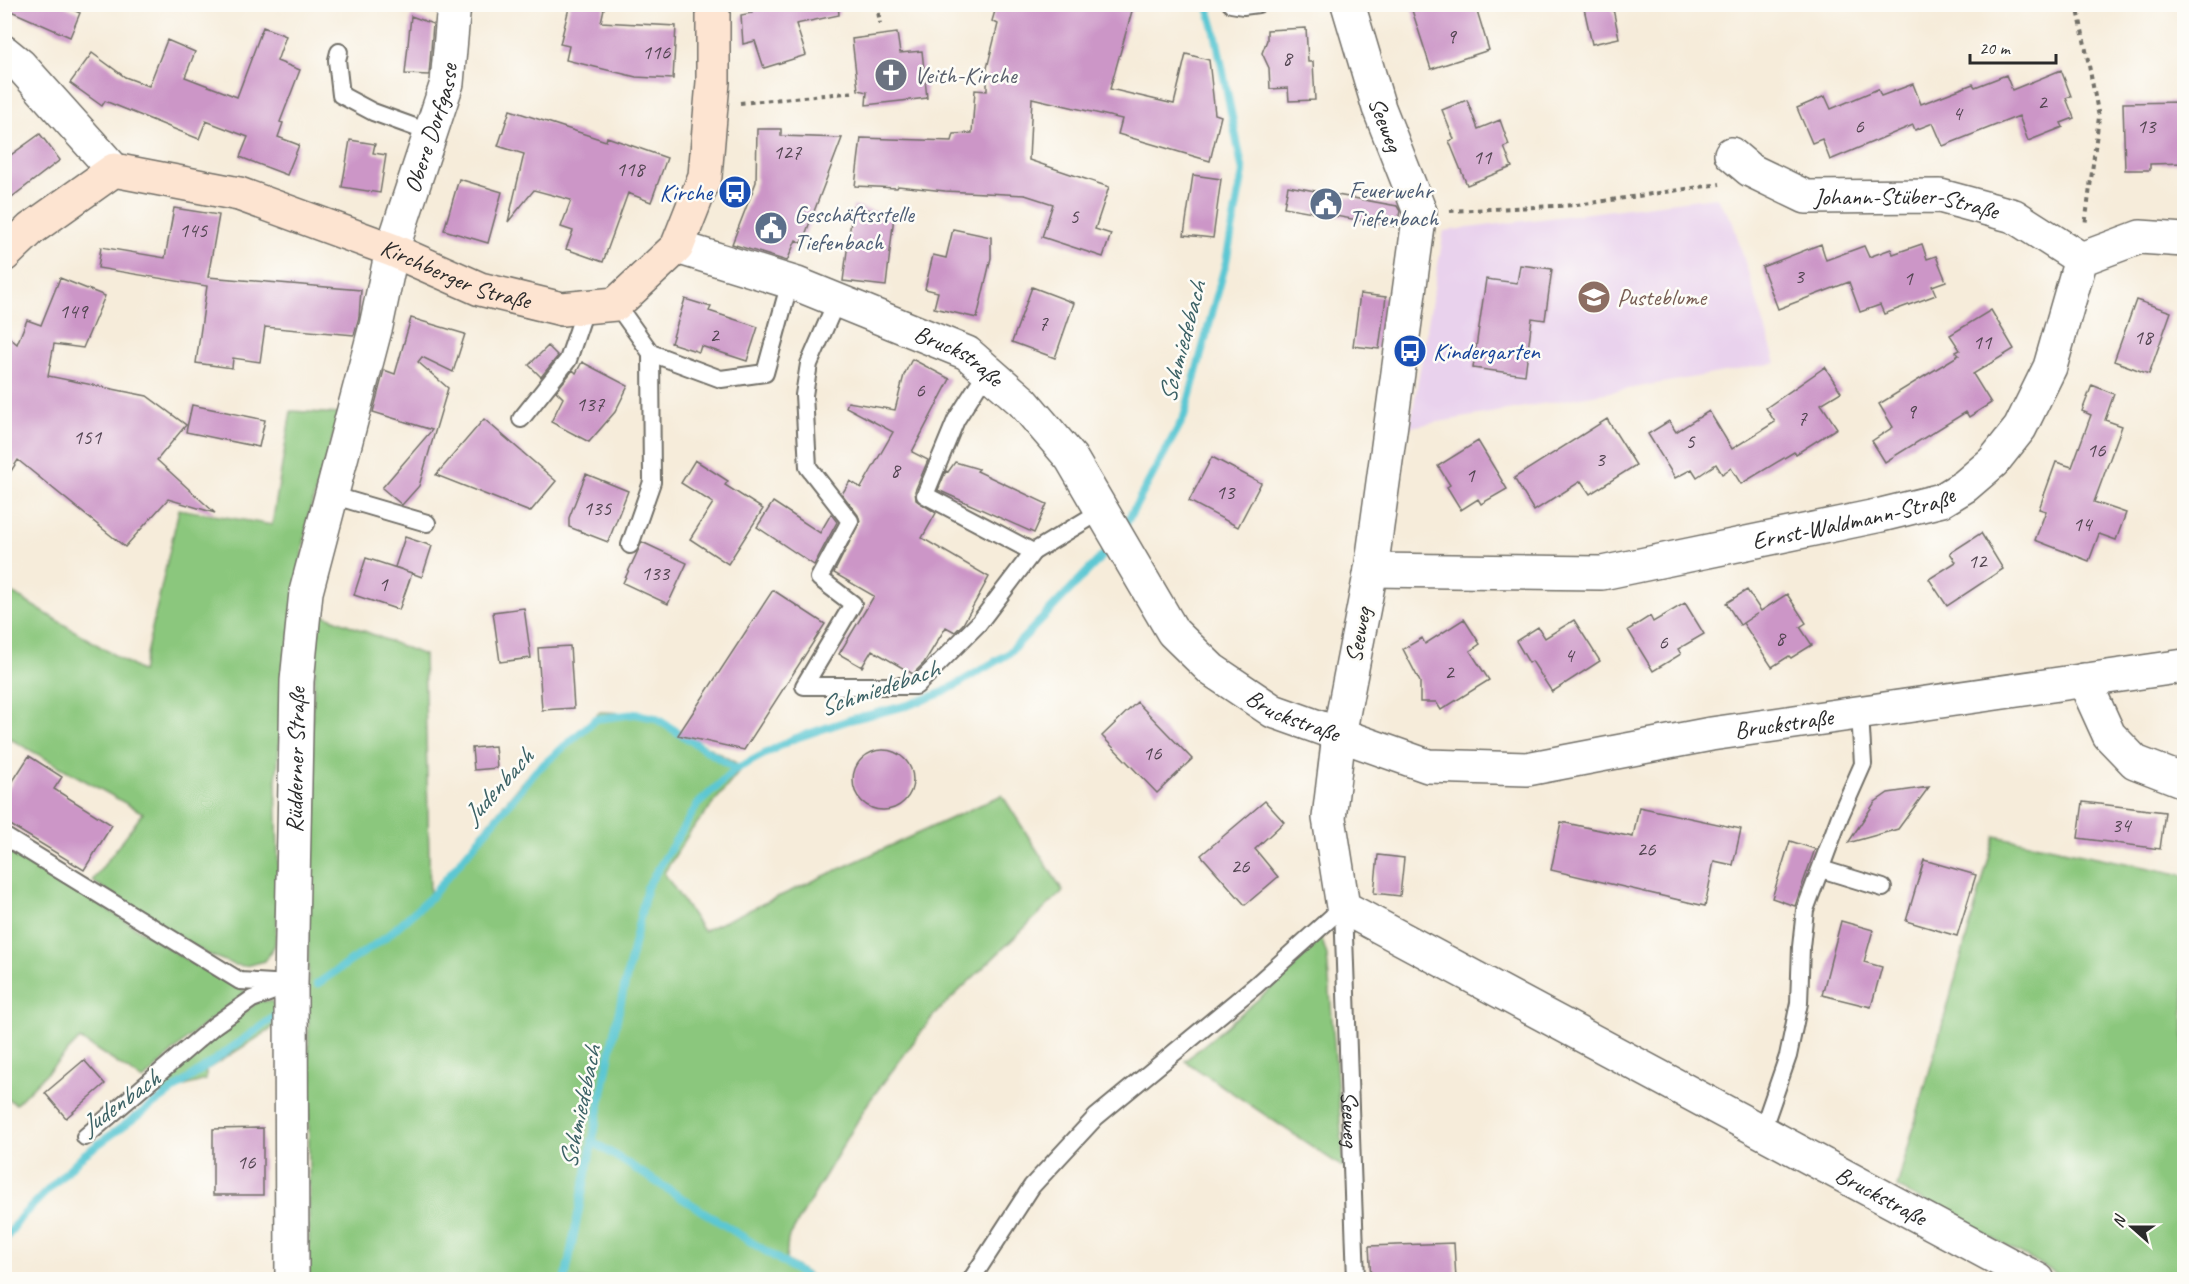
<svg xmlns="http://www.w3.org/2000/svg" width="2189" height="1284" font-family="Caveat,sans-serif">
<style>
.built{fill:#e9d2ed}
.green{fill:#8bc77d;stroke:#5b7954;stroke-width:1.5}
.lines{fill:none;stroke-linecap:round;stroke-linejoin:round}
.stream{stroke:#5bc7d3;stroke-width:8}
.building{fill:#cc96c7}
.service-casing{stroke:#726f68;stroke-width:20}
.minor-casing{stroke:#726f68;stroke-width:36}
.tertiary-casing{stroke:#726f68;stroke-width:36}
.secondary-casing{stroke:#726f68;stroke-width:36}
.path{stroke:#726f68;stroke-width:4;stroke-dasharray:4.5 4.5;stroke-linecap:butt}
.service{stroke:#fff;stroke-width:16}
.minor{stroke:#fff;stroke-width:33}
.tertiary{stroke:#fff;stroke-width:33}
.secondary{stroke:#fde4d1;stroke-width:33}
.labels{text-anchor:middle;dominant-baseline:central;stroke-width:5;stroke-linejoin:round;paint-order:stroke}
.number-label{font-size:21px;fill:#534652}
.worship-label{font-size:24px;fill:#5b616d;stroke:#fdfcf7;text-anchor:start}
.street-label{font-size:24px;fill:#2b2b2b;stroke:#fdfcf7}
.service-label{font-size:24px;fill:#4e5e75;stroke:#fdfcf7;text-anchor:start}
.transit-label{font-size:24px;fill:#164399;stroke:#fdfcf7;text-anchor:end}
.education-label{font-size:24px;fill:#785e54;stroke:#fdfcf7;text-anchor:start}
.water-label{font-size:26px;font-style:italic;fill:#3c6266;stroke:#fdfcf7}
</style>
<rect width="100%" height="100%" fill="#fdfcf7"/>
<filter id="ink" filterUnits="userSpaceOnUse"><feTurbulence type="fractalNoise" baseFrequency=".0167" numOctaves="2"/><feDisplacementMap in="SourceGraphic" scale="12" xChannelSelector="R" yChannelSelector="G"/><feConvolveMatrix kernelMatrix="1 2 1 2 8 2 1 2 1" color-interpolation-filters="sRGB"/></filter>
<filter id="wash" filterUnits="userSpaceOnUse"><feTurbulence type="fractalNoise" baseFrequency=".008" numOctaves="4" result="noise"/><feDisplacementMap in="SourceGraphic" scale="24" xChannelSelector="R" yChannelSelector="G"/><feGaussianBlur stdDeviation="1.35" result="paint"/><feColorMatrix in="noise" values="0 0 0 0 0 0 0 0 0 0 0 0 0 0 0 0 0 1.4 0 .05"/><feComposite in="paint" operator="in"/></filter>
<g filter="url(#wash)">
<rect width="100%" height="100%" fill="#f6ecda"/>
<!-- built -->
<path class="built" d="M 1716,197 L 1732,220 L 1776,363 L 1410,427 L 1444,231 Z"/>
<!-- green -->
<path class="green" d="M 291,411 L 340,414 L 308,517 L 289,649 L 276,781 L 279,895 L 275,945 L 265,961 L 245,966 L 235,965 L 205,953 L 92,881 L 143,813 L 5,736 L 4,588 L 142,672 L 179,509 L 272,525 Z
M 319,613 L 424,655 L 430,895 L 525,778 L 600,712 L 650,714 L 743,767 L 690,832 L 664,873 L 703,931 L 1002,795 L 1063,891 L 934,1015 L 868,1103 L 788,1239 L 786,1260 L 816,1279 L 309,1280 L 308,771 Z
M 1995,836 L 2184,875 L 2184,1262 L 2178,1279 L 2067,1279 L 1897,1187 Z
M 4,844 L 198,967 L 247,992 L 192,1034 L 143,1080 L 80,1039 L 16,1104 L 4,1097 Z
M 1320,934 L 1327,955 L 1344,1168 L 1185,1061 L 1275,985 Z
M 259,1001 L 272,1001 L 278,1019 L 270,1030 L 206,1070 L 206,1080 L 161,1093 L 151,1087 Z"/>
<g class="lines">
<!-- stream -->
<path class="stream" d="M 1123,529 L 1184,417 L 1226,262 L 1243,172 L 1215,32 L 1207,4
M 317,984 L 386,937 L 430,898 L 536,771 L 596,719 L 635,714 L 655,718 L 736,769
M 592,1141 L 811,1280
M 4,1241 L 21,1217 L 82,1156 L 277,1015
M 565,1280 L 615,1028 L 647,887 L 698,804 L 736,769 L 793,739 L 849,720 L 909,705 L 944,692 L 1008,654 L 1113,545"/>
</g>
<g id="blocks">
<!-- building -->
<path class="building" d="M 4,4 L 60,4 L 80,13 L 70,37 L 4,8 Z
M 570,4 L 605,4 L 601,22 L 676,26 L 673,79 L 636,77 L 566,60 L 569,46 L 560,44 Z
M 764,4 L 838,4 L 839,15 L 796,24 L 806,55 L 764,68 L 755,41 L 743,44 L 741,15 L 752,13 L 751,7 Z
M 997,4 L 1134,4 L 1110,89 L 1174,104 L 1186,54 L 1209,60 L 1215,114 L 1221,116 L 1210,161 L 1118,134 L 1122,119 L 1032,98 L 1029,160 L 1109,187 L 1095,229 L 1111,234 L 1103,257 L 1042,237 L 1053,204 L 1025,195 L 945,191 L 898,186 L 897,188 L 855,186 L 861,138 L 952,141 L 954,134 L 972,133 L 975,90 L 987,91 L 987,68 L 998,24 L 992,21 Z
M 1410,4 L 1475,4 L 1489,50 L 1431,69 Z
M 1583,4 L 1612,4 L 1619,38 L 1592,44 Z
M 411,16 L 433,24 L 429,75 L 405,74 Z
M 263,27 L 286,36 L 277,61 L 300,70 L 280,122 L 283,123 L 278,137 L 299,145 L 287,175 L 240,157 L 248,137 L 206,121 L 199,139 L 105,101 L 102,106 L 70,83 L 92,53 L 125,77 L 149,86 L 167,40 L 195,52 L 185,77 L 237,97 Z
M 1306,28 L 1308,62 L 1313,62 L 1315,100 L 1289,101 L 1288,88 L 1270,89 L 1269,68 L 1262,53 L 1267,40 L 1267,30 Z
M 897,33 L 900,53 L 922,51 L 927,98 L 866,105 L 867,92 L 858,90 L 852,39 Z
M 2061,70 L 2071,96 L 2066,98 L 2074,118 L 2061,123 L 2063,127 L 2028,141 L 2019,116 L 1943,146 L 1933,123 L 1915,130 L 1913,125 L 1830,160 L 1822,139 L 1812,143 L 1797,108 L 1825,96 L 1831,109 L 1878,89 L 1881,96 L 1913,84 L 1921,104 L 1973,84 L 1975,87 L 2006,75 L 2012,90 Z
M 1467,100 L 1478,129 L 1500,120 L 1509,145 L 1504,147 L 1512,167 L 1467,185 L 1449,141 L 1454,139 L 1442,110 Z
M 2184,102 L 2184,163 L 2150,164 L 2150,170 L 2125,170 L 2123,103 Z
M 510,110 L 606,141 L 607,137 L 667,158 L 651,202 L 628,193 L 603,262 L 566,249 L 573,231 L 561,227 L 571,200 L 534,190 L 508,222 L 524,154 L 498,146 Z
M 757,129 L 781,129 L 781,136 L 842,138 L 802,243 L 796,240 L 787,261 L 732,244 L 756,182 Z
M 40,134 L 60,160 L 4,203 L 4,160 Z
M 350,140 L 375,144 L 373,153 L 386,155 L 380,193 L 342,187 Z
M 1193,175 L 1221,179 L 1213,238 L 1184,235 Z
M 459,179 L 502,192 L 488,243 L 444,230 Z
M 1288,186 L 1397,206 L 1400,211 L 1397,227 L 1284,207 Z
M 853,206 L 894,216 L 886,286 L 843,281 Z
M 174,208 L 219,215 L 208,277 L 361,290 L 359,317 L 354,335 L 265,327 L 260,362 L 233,358 L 232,368 L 196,363 L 207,286 L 98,268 L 101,247 L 165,258 Z
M 953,229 L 991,237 L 991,258 L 977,318 L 934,308 L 938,292 L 925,289 L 933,255 L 946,258 Z
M 1821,244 L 1826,260 L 1864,246 L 1869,257 L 1891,249 L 1893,254 L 1922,244 L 1927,259 L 1936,256 L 1946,281 L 1932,286 L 1936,295 L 1884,314 L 1880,305 L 1860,312 L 1849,282 L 1778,309 L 1762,267 Z
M 1520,265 L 1552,269 L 1545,320 L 1532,318 L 1525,375 L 1473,368 L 1486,279 L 1517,283 Z
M 60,278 L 105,296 L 83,348 L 54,344 L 48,376 L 147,396 L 186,425 L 157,460 L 215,513 L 168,499 L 125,547 L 18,460 L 4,482 L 4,333 L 17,344 L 27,320 L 41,325 Z
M 1032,287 L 1074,303 L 1055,358 L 1012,342 Z
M 1360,294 L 1386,297 L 1379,349 L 1353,346 Z
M 685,299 L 711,307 L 709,311 L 758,327 L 747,361 L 701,346 L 699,352 L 671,343 Z
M 2136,300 L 2171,312 L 2149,374 L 2114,361 Z
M 1991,310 L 2014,349 L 1973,374 L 1991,403 L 1969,417 L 1966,412 L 1885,462 L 1872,441 L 1893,427 L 1879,404 L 1959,355 L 1956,352 L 1960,350 L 1950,335 Z
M 411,318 L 465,334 L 453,372 L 422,357 L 418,362 L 448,388 L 419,486 L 402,505 L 382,488 L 432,430 L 373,412 L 384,370 L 395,374 Z
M 548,346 L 558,356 L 541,377 L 529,365 Z
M 912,359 L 950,379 L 912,452 L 928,460 L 915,491 L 916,500 L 936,513 L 922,538 L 989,577 L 963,624 L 955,632 L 946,627 L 924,663 L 913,674 L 872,650 L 862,667 L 839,654 L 874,596 L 834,573 L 860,521 L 858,515 L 842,494 L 850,481 L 861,488 L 893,432 L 846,407 L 848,402 L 895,410 L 904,375 Z
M 582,362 L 628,386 L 615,412 L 589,442 L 551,422 L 563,398 L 556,391 L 573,370 L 576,373 Z
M 1825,367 L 1841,392 L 1821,404 L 1837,428 L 1796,454 L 1794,452 L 1741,484 L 1731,468 L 1722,474 L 1716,464 L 1697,477 L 1692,469 L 1675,478 L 1648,434 L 1669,421 L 1676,432 L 1709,411 L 1732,449 L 1775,422 L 1766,408 Z
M 2092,385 L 2114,394 L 2105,420 L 2122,426 L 2094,502 L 2126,513 L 2116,540 L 2099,534 L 2089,561 L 2035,540 L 2046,511 L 2039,509 L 2056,462 L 2072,467 L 2091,415 L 2082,411 Z
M 192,405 L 265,420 L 259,447 L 186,432 Z
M 484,419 L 556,481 L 530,512 L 436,475 Z
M 1607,419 L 1636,465 L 1590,494 L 1581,481 L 1534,511 L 1514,478 Z
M 1478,441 L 1507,489 L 1481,504 L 1478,499 L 1461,510 L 1447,487 L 1450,485 L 1438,466 Z
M 1212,457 L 1261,483 L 1238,527 L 1189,501 Z
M 695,460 L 728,481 L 725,485 L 763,509 L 728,564 L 690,539 L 713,503 L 681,483 Z
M 955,462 L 979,469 L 977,471 L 1047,504 L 1034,533 L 938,490 L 946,471 L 948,472 Z
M 586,474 L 628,491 L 608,542 L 569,527 L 569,518 Z
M 773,502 L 820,533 L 831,514 L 837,522 L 814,565 L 757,527 Z
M 1981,533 L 2003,569 L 1947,606 L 1929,579 L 1956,562 L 1950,553 Z
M 405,537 L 432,546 L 422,577 L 395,567 Z
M 642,542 L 687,563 L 668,604 L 623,583 Z
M 366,558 L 412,573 L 399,610 L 354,595 Z
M 773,590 L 825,624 L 744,750 L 678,735 Z
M 1747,590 L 1761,611 L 1787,594 L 1806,623 L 1800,627 L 1812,645 L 1791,658 L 1789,656 L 1772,667 L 1743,623 L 1758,613 L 1740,625 L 1726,603 Z
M 1685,603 L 1704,634 L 1678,649 L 1681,654 L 1653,671 L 1628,630 L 1650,616 L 1653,622 Z
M 524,608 L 531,658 L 500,662 L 493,612 Z
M 1464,619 L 1480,644 L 1470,651 L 1489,680 L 1441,710 L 1436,702 L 1420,702 L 1420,682 L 1403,649 L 1422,638 L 1425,644 Z
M 1574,620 L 1600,661 L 1552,692 L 1532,661 L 1529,663 L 1516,641 L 1538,627 L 1545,638 Z
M 570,646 L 574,708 L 542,710 L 538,648 Z
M 1137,702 L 1192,759 L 1157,793 L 1102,736 Z
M 495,746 L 497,768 L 474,770 L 472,748 Z
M853 780a30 30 0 1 1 60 0a30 30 0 1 1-60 0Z
M 29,756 L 62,777 L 54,789 L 112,825 L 84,870 L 4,821 L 4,795 Z
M 1929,787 L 1898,829 L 1848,843 L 1875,802 L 1888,793 Z
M 1265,801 L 1284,822 L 1255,849 L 1278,877 L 1245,905 L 1201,855 Z
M 2083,802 L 2165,812 L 2160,849 L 2078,838 Z
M 1639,807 L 1741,829 L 1733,865 L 1714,861 L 1705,906 L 1551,870 L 1561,822 L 1633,837 Z
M 1790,841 L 1815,849 L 1795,906 L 1772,898 Z
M 1378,855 L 1404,858 L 1400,896 L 1374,893 Z
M 1924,860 L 1976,875 L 1957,936 L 1906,921 Z
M 1841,921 L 1873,930 L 1864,962 L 1882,967 L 1871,1007 L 1822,995 Z
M 84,1060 L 105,1084 L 66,1118 L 45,1093 Z
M 263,1128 L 263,1195 L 213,1195 L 213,1129 Z
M 1454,1243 L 1456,1280 L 1371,1280 L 1369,1246 Z"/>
</g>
</g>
<g filter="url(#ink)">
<use href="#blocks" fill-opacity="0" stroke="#726f68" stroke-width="1.5"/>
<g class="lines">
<!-- service casing -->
<g class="service-casing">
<g id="service">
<path d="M 1231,4 L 1243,6 L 1258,4"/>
<path d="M 339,52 L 337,60 L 341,95 L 373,112 L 431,133"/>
<path d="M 837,300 L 809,364 L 804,395 L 808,467 L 850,521 L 819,578 L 853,604 L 804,686 L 916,686 L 979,623 L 1033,552"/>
<path d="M 616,304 L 651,353 L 721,379 L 765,373 L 790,282"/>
<path d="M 987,371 L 956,420 L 925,495 L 1033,552 L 1101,511"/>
<path d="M 521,419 L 568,360 L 586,307"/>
<path d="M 331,495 L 427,523"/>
<path d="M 630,545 L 652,482 L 651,353"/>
<path d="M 4,836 L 240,981 L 291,984"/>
<path d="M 1821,869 L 1883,888"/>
<path id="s1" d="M 1343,907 L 1356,1280"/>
<path d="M 1762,1131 L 1788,1056 L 1799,1003 L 1801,947 L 1805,910 L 1840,816 L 1863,764 L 1860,713"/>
<path d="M 85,1137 L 215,1025 L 252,999 L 285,987"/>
<path d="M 971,1280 L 1032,1186 L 1096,1117 L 1255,986 L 1343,907"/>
</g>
</g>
<!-- minor casing -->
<g class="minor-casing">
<g id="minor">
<path id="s2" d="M 1348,4 L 1379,108 L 1420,212 L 1371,570 L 1339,735 L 1329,818 L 1343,907 L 2038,1280"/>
<path d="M 4,52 L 20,65 L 114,170"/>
<path id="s3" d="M 1731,154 L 1750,170 L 1806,197 L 1940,196 L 2014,216 L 2081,259"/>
<path id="s4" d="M 392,250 L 447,83 L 454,4"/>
<path id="s5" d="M 1371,570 L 1602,573 L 1881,515 L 1942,500 L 1965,486 L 1993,462 L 2020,428 L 2050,367 L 2081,259 L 2140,237 L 2184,240"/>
<path d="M 2084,680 L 2109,735 L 2135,762 L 2184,781"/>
</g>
</g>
<!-- tertiary casing -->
<g class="tertiary-casing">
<g id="tertiary">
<path id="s6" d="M 677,247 L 797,284 L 967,353 L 1023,402 L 1071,458 L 1173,632 L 1212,670 L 1273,711 L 1428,766 L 1527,769 L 1711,734 L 2184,666"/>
<path id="s7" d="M 292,1280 L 291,984 L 297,681 L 306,592 L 376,326 L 392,250"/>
</g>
</g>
<!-- secondary casing -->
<g class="secondary-casing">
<g id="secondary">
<path id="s8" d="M 4,255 L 31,229 L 114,170 L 239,194 L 392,250 L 480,289 L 562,309 L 616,304 L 677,247 L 705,176 L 713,82 L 713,4"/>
</g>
</g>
<!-- path -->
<path class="path" d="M 877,4 L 880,24
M 2077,4 L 2099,117 L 2085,226
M 740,103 L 856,92
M 1450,211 L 1577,205 L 1720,184"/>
<!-- service -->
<use href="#service" class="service"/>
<!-- minor -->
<use href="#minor" class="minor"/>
<!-- tertiary -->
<use href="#tertiary" class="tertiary"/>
<!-- secondary -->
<use href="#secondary" class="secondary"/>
</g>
</g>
<!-- icons -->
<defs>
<g id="church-disc" transform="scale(1.725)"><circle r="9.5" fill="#6b7280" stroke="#fdfcf7"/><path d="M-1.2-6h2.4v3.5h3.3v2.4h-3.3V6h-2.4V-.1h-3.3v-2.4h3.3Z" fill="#fff"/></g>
<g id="bus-disc" transform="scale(1.725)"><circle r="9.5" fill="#1a4fb4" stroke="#fdfcf7"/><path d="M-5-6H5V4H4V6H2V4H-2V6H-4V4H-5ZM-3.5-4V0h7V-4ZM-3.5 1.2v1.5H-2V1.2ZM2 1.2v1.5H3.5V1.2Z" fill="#fff"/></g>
<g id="civic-disc" transform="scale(1.725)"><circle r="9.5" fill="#5c6f8a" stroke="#fdfcf7"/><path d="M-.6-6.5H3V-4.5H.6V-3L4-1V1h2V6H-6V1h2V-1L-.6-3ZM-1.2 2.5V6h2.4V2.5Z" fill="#fff"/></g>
<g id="school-disc" transform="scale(1.725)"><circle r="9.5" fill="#8d6e63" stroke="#fdfcf7"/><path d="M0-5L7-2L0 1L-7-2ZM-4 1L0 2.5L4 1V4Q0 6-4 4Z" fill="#fff"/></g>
</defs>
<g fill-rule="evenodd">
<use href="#church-disc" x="891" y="75"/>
<use href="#bus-disc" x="735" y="192"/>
<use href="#civic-disc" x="1326" y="204"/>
<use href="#civic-disc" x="771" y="228"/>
<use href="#school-disc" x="1594" y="297"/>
<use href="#bus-disc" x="1410" y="351"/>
</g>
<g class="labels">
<!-- number labels -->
<g class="number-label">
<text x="1451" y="36">9</text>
<text x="656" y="52">116</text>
<text x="1287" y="58">8</text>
<text x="2042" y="102">2</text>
<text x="1957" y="113">4</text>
<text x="1859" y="126">6</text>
<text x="2146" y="126">13</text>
<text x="787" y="152">127</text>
<text x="1482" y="157">11</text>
<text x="630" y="169">118</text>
<text x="1074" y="216">5</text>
<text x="193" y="230">145</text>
<text x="1799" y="276">3</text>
<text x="1908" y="278">1</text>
<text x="73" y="311">149</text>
<text x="1043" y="323">7</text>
<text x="714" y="335">2</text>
<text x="2143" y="337">18</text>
<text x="1982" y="342">11</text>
<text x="920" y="390">6</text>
<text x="590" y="404">137</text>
<text x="1911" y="411">9</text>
<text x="1802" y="418">7</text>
<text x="87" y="437">151</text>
<text x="1690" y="441">5</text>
<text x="2096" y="450">16</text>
<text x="1600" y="459">3</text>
<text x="895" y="470">8</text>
<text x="1470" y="475">1</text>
<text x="1225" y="492">13</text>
<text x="597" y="508">135</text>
<text x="2082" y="524">14</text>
<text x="1977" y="561">12</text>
<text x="655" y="573">133</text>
<text x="383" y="584">1</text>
<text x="1780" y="638">8</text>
<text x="1663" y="642">6</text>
<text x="1569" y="655">4</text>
<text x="1449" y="672">2</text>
<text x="1152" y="753">16</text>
<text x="2121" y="825">34</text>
<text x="1646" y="849">26</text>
<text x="1240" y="866">26</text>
<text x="246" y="1162">16</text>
</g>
<!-- worship labels -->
<g class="worship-label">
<text x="914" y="75">Veith-Kirche</text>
</g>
<!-- street labels -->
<g class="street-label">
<text stroke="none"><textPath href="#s2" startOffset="126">Seeweg</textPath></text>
<text stroke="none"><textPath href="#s4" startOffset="128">Obere Dorfgasse</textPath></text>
<text stroke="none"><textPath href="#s3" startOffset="188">Johann-Stüber-Straße</textPath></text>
<text stroke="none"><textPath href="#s8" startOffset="498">Kirchberger Straße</textPath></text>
<text stroke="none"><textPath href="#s6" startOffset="303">Bruckstraße</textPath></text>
<text stroke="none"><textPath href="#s5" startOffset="488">Ernst-Waldmann-Straße</textPath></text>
<text transform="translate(1358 635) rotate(-79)">Seeweg</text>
<text stroke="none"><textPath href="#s6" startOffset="807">Bruckstraße</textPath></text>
<text stroke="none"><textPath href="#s6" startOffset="1311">Bruckstraße</textPath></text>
<text stroke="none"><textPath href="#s7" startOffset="520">Rüdderner Straße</textPath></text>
<text stroke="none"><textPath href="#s1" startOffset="212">Seeweg</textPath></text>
<text stroke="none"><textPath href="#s2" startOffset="1534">Bruckstraße</textPath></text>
</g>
<!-- service labels -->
<g class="service-label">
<text x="1349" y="190">Feuerwehr<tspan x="1349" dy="28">Tiefenbach</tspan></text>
<text x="794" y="214">Geschäftsstelle<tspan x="794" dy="28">Tiefenbach</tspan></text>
</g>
<!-- transit labels -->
<g class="transit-label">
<text x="712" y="192">Kirche</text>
<text x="1433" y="351" text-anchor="start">Kindergarten</text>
</g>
<!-- education labels -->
<g class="education-label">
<text x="1617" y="297">Pusteblume</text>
</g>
<!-- water labels -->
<g class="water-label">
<text transform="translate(1182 342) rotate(-75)">Schmiedebach</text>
<text transform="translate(879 688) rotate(-19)">Schmiedebach</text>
<text transform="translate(498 786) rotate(-48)">Judenbach</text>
<text transform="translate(120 1102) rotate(-36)">Judenbach</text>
<text transform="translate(580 1107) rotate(-78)">Schmiedebach</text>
</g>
</g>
<!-- margin -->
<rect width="2189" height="1284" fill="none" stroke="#fdfcf7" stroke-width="24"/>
<!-- north arrow -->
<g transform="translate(2132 1227) rotate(291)" stroke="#fdfcf7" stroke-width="4.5" paint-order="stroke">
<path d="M0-4.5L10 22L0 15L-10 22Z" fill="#2b2b2b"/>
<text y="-9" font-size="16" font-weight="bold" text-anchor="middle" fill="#2b2b2b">N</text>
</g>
<!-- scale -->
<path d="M1970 54v9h86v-9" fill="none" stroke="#2b2b2b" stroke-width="3"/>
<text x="1979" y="54" font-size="18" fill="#2b2b2b" stroke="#fdfcf7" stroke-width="4.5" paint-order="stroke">20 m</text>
</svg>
